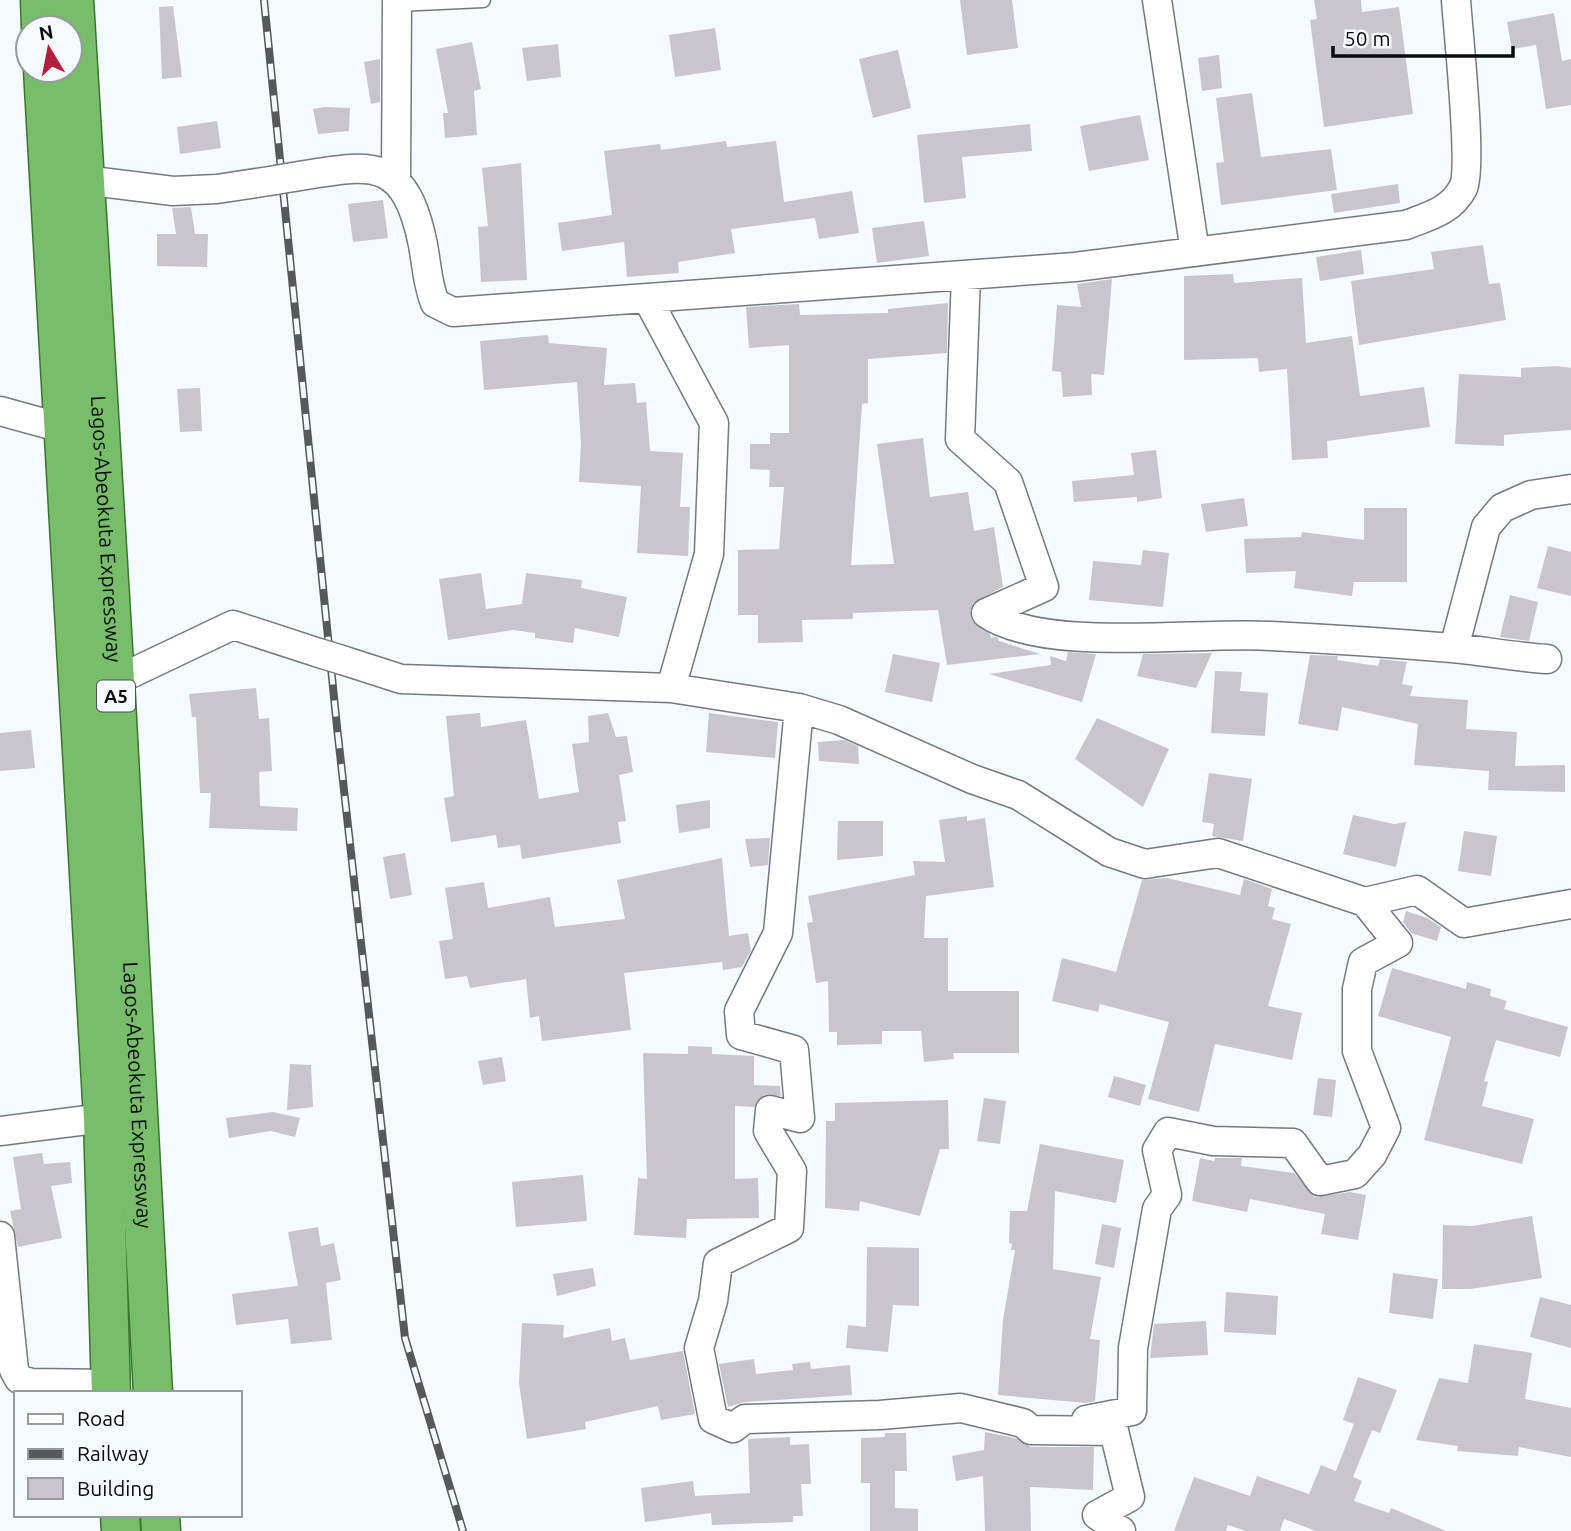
<svg xmlns="http://www.w3.org/2000/svg" width="1571" height="1531" viewBox="0 0 1571 1531" font-family="Ubuntu,sans-serif">
	<style>
		.building { fill: #c8c5cf }
		.lines { fill: none; stroke-linecap: round; stroke-linejoin: round }
		.service-casing { stroke: #737a81; stroke-width: 17 }
		.minor-casing { stroke: #737a81; stroke-width: 31 }
		.trunk-casing { stroke: #3b7531; stroke-width: 41 }
		.service { stroke: #fff; stroke-width: 14 }
		.minor { stroke: #fff; stroke-width: 28 }
		.trunk { stroke: #78be6a; stroke-width: 38 }
		.rail-casing { stroke: #55595c; stroke-width: 8 }
		.rail { stroke: #f4fafe; stroke-width: 5; stroke-dasharray: 16; stroke-linecap: butt }
		.minor-bridge-casing { stroke: #737a81; stroke-width: 31; stroke-linecap: butt }
		.minor-bridge { stroke: #fff; stroke-width: 28 }
		.labels { text-anchor: middle; stroke-width: 5; stroke-linejoin: round; paint-order: stroke }
		.shield { fill: #f4fafe; stroke: #505356; stroke-width: 2 }
		.shield-label { font-size: 19px; font-weight: bold; fill: #090c0e }
		.street-label { font-size: 21px; fill: #090c0e; stroke: #f4fafe }
	</style>
	<rect width="100%" height="100%" fill="#f4fafe"/>
	<!-- building -->
	<path class="building" d="M960 0H1012L1018 48 967 55Z
		M1314 0H1361L1362 12 1399 7 1413 114 1324 127 1310 20 1317 19Z
		M173 6 182 77 162 79 159 7Z
		M1554 13 1562 61 1571 59V105L1546 109 1536 45 1512 49 1507 22Z
		M715 28 721 70 675 77 669 35Z
		M472 42 481 89 474 91 477 135 445 138 443 113H448L436 49Z
		M558 44 561 77 527 81 522 48Z
		M898 50 911 108 873 118 859 59Z
		M1219 55 1222 88 1202 91 1198 58Z
		M380 59V102L371 104 364 62Z
		M1252 93 1261 157 1331 149 1337 190 1221 205 1216 163 1224 162 1216 98Z
		M325 107 350 108 349 131 318 134 313 109Z
		M1140 115 1149 160 1089 171 1080 126Z
		M217 121 221 148 180 154 177 127Z
		M1030 124 1032 151 962 157 966 198 924 203 917 135Z
		M726 141 727 147 776 141 784 202 852 191 859 233 819 239 815 218 731 229 735 253 678 262 679 273 627 277 624 242 562 251 558 223 612 215 604 151 660 144 661 150Z
		M521 163 527 280 481 282 478 227 488 226 482 168Z
		M1398 184 1400 203 1334 213 1331 194Z
		M383 200 388 238 353 242 348 204Z
		M191 207 195 234H208L207 267 157 266V234H176L172 208Z
		M924 221 929 256 877 263 872 228Z
		M1483 245 1489 284 1500 283 1506 320 1359 345 1351 281 1434 269 1431 252Z
		M1361 250 1364 274 1320 281 1316 257Z
		M1233 274 1234 283 1302 278 1306 343 1352 336 1360 396 1424 387 1430 427 1327 441 1328 458 1292 460 1287 369 1259 372 1258 358 1184 360V276Z
		M1112 279 1104 375 1091 374 1092 395 1063 397 1061 372 1052 371 1057 305 1081 307 1077 284Z
		M948 303 947 353 868 359V403L862 404 851 565 894 564 877 444 923 438 930 497 968 492 974 531 994 527 1003 587 973 603 970 612 972 621 990 633 991 638 997 637 999 641 1040 654 947 665 938 610 853 613V619L802 620 803 642 758 643V615H738V550L779 549 784 487H769L770 470 750 469V444H770V433H789V345L749 348 746 307 799 304 800 315 888 313V309Z
		M548 335 549 343 607 348 604 385 635 383 637 403 646 402 650 451 683 453 680 507H690L688 556 637 553 641 486 579 482 581 443 577 382 484 390 480 341Z
		M1558 366 1571 368V430L1504 435V446L1455 444 1459 374 1521 377V368Z
		M200 388 202 431 180 432 177 389Z
		M1156 450 1162 498 1137 502V497L1074 502 1072 481 1134 475 1131 453Z
		M1244 498 1248 526 1206 532 1201 504Z
		M1364 508H1407V582H1354L1352 596 1294 588 1296 571 1246 573 1244 539 1301 537 1302 532 1364 540Z
		M1548 546 1571 552V596L1537 588Z
		M1143 550 1169 553 1163 607 1089 600 1093 561 1141 565Z
		M481 573 486 609 522 604 526 573 582 580 581 588 627 597 619 637 575 628 573 643 535 638V633L513 630 448 640 439 579Z
		M1510 595 1538 602 1529 641 1500 637Z
		M1068 652 1096 654 1082 702 989 674 1051 665 1050 656 1066 661Z
		M1212 653 1196 688 1137 676 1143 654Z
		M893 654 940 663 932 702 885 692Z
		M1310 655 1338 656 1337 660 1378 666 1380 659 1407 662 1402 684 1413 686 1410 696 1468 700 1466 729 1517 732 1515 766 1565 765V792L1488 790 1489 771 1414 765 1418 724 1342 707 1338 731 1298 724Z
		M1215 671 1242 672 1240 691 1268 693 1265 736 1211 733Z
		M256 688 259 719 269 718 272 771 259 772 260 806 298 808 297 831 209 828 211 793H200L196 717H192L189 694Z
		M480 713 481 727 526 720 539 799 579 792 572 744 589 742 588 716 608 713 616 737 627 736 633 772 619 775 626 821 618 822 621 843 522 859 520 845 498 848 496 835 451 842 444 798 454 796 446 716Z
		M709 713 778 722 775 758 706 752Z
		M1097 718 1169 749 1143 807 1075 759Z
		M31 730 35 768 0 771V733Z
		M844 740 858 746 859 764 819 761 818 742Z
		M1209 773 1252 779 1243 841 1212 836 1214 824 1202 822Z
		M710 800V828L679 833 676 805Z
		M1353 815 1394 824 1406 822 1396 867 1343 854Z
		M967 816V821L985 818 994 887 926 896 924 938H948V991H1019V1053H953L954 1059 924 1062 921 1031H882V1044L837 1045V1032H829L828 981 816 983 807 923 813 922 808 896 915 875 913 861 945 862 939 820Z
		M838 821H883V856L837 860Z
		M1464 831 1497 836 1491 876 1458 871Z
		M770 838 768 865 750 867 745 839Z
		M405 853 412 895 390 899 383 857Z
		M722 858 729 936 748 933 751 951 742 967 723 970 722 962 624 973 631 1030 542 1041 539 1016 530 1018 526 979 470 988 467 976 445 979 439 941 453 939 445 888 484 882 488 908 550 897 555 927 625 919 617 880Z
		M1167 878 1240 895 1244 879 1272 889 1268 906 1275 908 1272 919 1291 924 1268 1006 1302 1013 1292 1060 1215 1044 1199 1112 1148 1099 1169 1022 1100 1004 1098 1012 1052 1001 1062 958 1116 972 1142 880Z
		M1406 911 1427 918 1441 927 1437 941 1411 933 1403 922Z
		M1392 968 1466 989 1467 982 1491 989 1490 996 1507 1001 1504 1009 1568 1027 1560 1057 1496 1040 1484 1081 1488 1082 1482 1106 1534 1119 1522 1164 1424 1140 1451 1037 1378 1016Z
		M688 1046 712 1047V1054L754 1056V1085L780 1086 781 1096 764 1095 754 1107 735 1106V1179L758 1178 759 1218 687 1219 686 1238 634 1235 638 1178 647 1179 643 1053 688 1054Z
		M502 1057 506 1081 483 1085 478 1061Z
		M290 1064 311 1065 313 1107 287 1110Z
		M1114 1076 1146 1085 1140 1106 1108 1097Z
		M1318 1078 1336 1080 1332 1117 1313 1115Z
		M984 1098 1006 1101 1000 1144 977 1141Z
		M948 1100 949 1149H940L920 1216 860 1201 859 1211 825 1208 826 1121H835V1103Z
		M273 1112 300 1118 295 1137 271 1131 229 1138 226 1118Z
		M1040 1144 1124 1160 1116 1203 1055 1191 1053 1269 1101 1277 1090 1339 1100 1340 1095 1401 1086 1403 998 1395 1003 1320 1015 1250H1011L1012 1244 1009 1243 1010 1211H1027Z
		M42 1153 44 1164 70 1162 72 1183 51 1186 62 1238 18 1247 10 1211 21 1209 13 1157Z
		M1200 1158 1214 1161 1215 1158H1242L1241 1166 1294 1173 1315 1197 1350 1192 1366 1195 1358 1240 1321 1234 1325 1214 1250 1199 1247 1212 1192 1201Z
		M583 1175 587 1221 516 1227 512 1182Z
		M1532 1216 1542 1278 1470 1289H1442L1443 1225 1473 1226Z
		M1102 1224 1121 1228 1114 1268 1095 1264Z
		M318 1227 321 1246 334 1243 341 1280 326 1283 332 1340 291 1344 288 1319 236 1325 232 1294 298 1286 288 1232Z
		M867 1247 919 1248V1306L893 1305 888 1352 846 1348 848 1325 866 1327Z
		M593 1268 596 1286 557 1296 553 1274Z
		M1393 1273 1438 1279 1433 1319 1389 1313Z
		M1226 1292 1278 1296 1276 1335 1224 1332Z
		M1540 1297 1571 1305V1348L1530 1337Z
		M1206 1321 1208 1355 1150 1358 1154 1324Z
		M522 1323 564 1325 563 1338 610 1328 612 1341 625 1338 630 1360 683 1351 695 1414 661 1420 658 1406 585 1422 586 1429 527 1439 519 1383Z
		M1474 1344 1532 1353 1525 1399 1571 1408V1457L1519 1447 1518 1456 1457 1451 1458 1446 1416 1440 1439 1378 1468 1383Z
		M754 1359 756 1374 793 1370 792 1364 810 1362 811 1369 850 1365 852 1395 745 1402 728 1407 719 1364Z
		M1358 1377 1397 1390 1380 1433 1372 1430 1353 1477 1362 1481 1354 1501 1389 1513 1391 1508 1446 1531H1316L1284 1519 1280 1531H1246L1228 1525 1226 1531H1174L1194 1477 1250 1496 1257 1476 1309 1494 1321 1465 1336 1471 1354 1424 1343 1420Z
		M985 1432 1015 1438 1031 1447H1094L1093 1490 1030 1487 1031 1531H985L983 1476 956 1481 952 1456 984 1450Z
		M885 1433H906L907 1471H895V1508L918 1509V1531H870V1483H861V1438L885 1437Z
		M790 1437V1445L809 1444 811 1484H801L803 1516H793V1522L712 1525 711 1513 645 1522 641 1488 693 1481 695 1496 750 1493 748 1439Z"/>
	<g class="lines">
		<defs>
			<path id="service" d="M398 4 483 0"/>
			<path id="minor" d="M1157 0 1195 252
				M287 178C367 166 404 150 423 245 427 266 427 283 435 303L453 312 1075 267 1406 225C1429 216 1451 211 1463 188 1473 169 1458 30 1456 0
				M396 178 397 0
				M84 180 173 191 217 189 276 180
				M966 275 960 439 1008 482 1044 587 986 613C1044 654 1198 631 1271 636 1331 639 1392 643 1452 648 1484 651 1515 657 1547 659
				M647 298 714 423 709 554 671 688
				M0 411 62 428
				M1454 648 1486 527 1502 508 1531 495 1571 489
				M342 660 401 679 671 688 799 708 839 720 972 779 1018 795 1109 852 1145 864 1218 853 1365 902 1417 890 1464 923 1571 904
				M115 681 233 625 319 653
				M799 708 778 933 739 1011 741 1035 794 1050 800 1118 770 1110 768 1131 792 1171 789 1228 718 1263 713 1301 699 1348 713 1419 733 1428 745 1419 880 1415 961 1408 1023 1423 1031 1430 1114 1431 1130 1497 1097 1515 1121 1531
				M0 1131 103 1118
				M0 1236 14 1370 19 1379 31 1383 110 1384
				M1086 1420 1132 1411 1133 1348 1157 1209 1167 1195 1157 1150 1168 1132 1213 1141 1293 1143 1320 1181 1355 1174 1372 1155 1386 1128 1357 1051V989L1363 962 1398 943 1365 902"/>
			<g id="trunk">
				<path d="M40 0 41 28"/>
				<path id="s1" d="M74 0 115 681 153 1393"/>
				<path d="M43 70 103 1118 111 1393"/>
				<path d="M120 1515 121 1531"/>
				<path d="M160 1515 161 1531"/>
			</g>
		</defs>
		<!-- service casing -->
		<use href="#service" class="service-casing"/>
		<!-- minor casing -->
		<use href="#minor" class="minor-casing"/>
		<!-- trunk casing -->
		<use href="#trunk" class="trunk-casing"/>
		<!-- service -->
		<use href="#service" class="service"/>
		<!-- minor -->
		<use href="#minor" class="minor"/>
		<!-- trunk -->
		<use href="#trunk" class="trunk"/>
		<defs>
			<path id="rail" d="M264 0 337 727 405 1338 463 1531"/>
		</defs>
		<!-- rail casing -->
		<use href="#rail" class="rail-casing"/>
		<!-- rail -->
		<use href="#rail" class="rail"/>
		<defs>
			<path id="minor-bridge" d="M276 180 287 178
				M319 653 342 660"/>
		</defs>
		<!-- minor-bridge casing -->
		<use href="#minor-bridge" class="minor-bridge-casing"/>
		<!-- minor-bridge -->
		<use href="#minor-bridge" class="minor-bridge"/>
	</g>
	<g class="labels">
		<!-- shield labels -->
		<rect class="shield" x="97" y="680.5" width="38" height="31" rx="5"/>
		<g class="shield-label">
			<text x="116" y="703">A5</text>
		</g>
		<!-- street labels -->
		<g class="street-label">
			<text dy="7" stroke="none"><textPath href="#s1" startOffset="530">Lagos-Abeokuta Expressway</textPath></text>
			<text dy="7" stroke="none"><textPath href="#s1" startOffset="1097">Lagos-Abeokuta Expressway</textPath></text>
		</g>
	</g>
	<!-- legend -->
	<rect x="14" y="1391" width="228" height="126" fill="#f4fafe" stroke="#969b9e" stroke-width="2"/>
	<rect x="28" y="1414" width="35" height="10" fill="#ffffff" stroke="#969b9e" stroke-width="2"/>
	<text x="77" y="1426" font-size="21" fill="#090c0e">Road</text>
	<rect x="28" y="1449" width="35" height="10" fill="#55595c" stroke="#969b9e" stroke-width="2"/>
	<text x="77" y="1461" font-size="21" fill="#090c0e">Railway</text>
	<rect x="28" y="1478" width="35" height="21" fill="#c8c5cf" stroke="#969b9e" stroke-width="2"/>
	<text x="77" y="1496" font-size="21" fill="#090c0e">Building</text>
	<!-- north arrow -->
	<g transform="translate(49 49) rotate(350)"><circle r="33" fill="#f4fafe" stroke="#969b9e" stroke-width="2"/>
	<path d="M0-5L12 26L0 18L-12 26Z" fill="#b3203f"/>
	<text y="-10" font-size="19" font-weight="bold" text-anchor="middle" fill="#090c0e">N</text>
	</g>
	<!-- scale -->
	<path d="M1333 46v10h180v-10" fill="none" stroke="#090c0e" stroke-width="3.5"/>
	<text x="1344" y="46" font-size="21" fill="#090c0e" stroke="#f4fafe" stroke-width="5" paint-order="stroke">50 m</text>
</svg>
